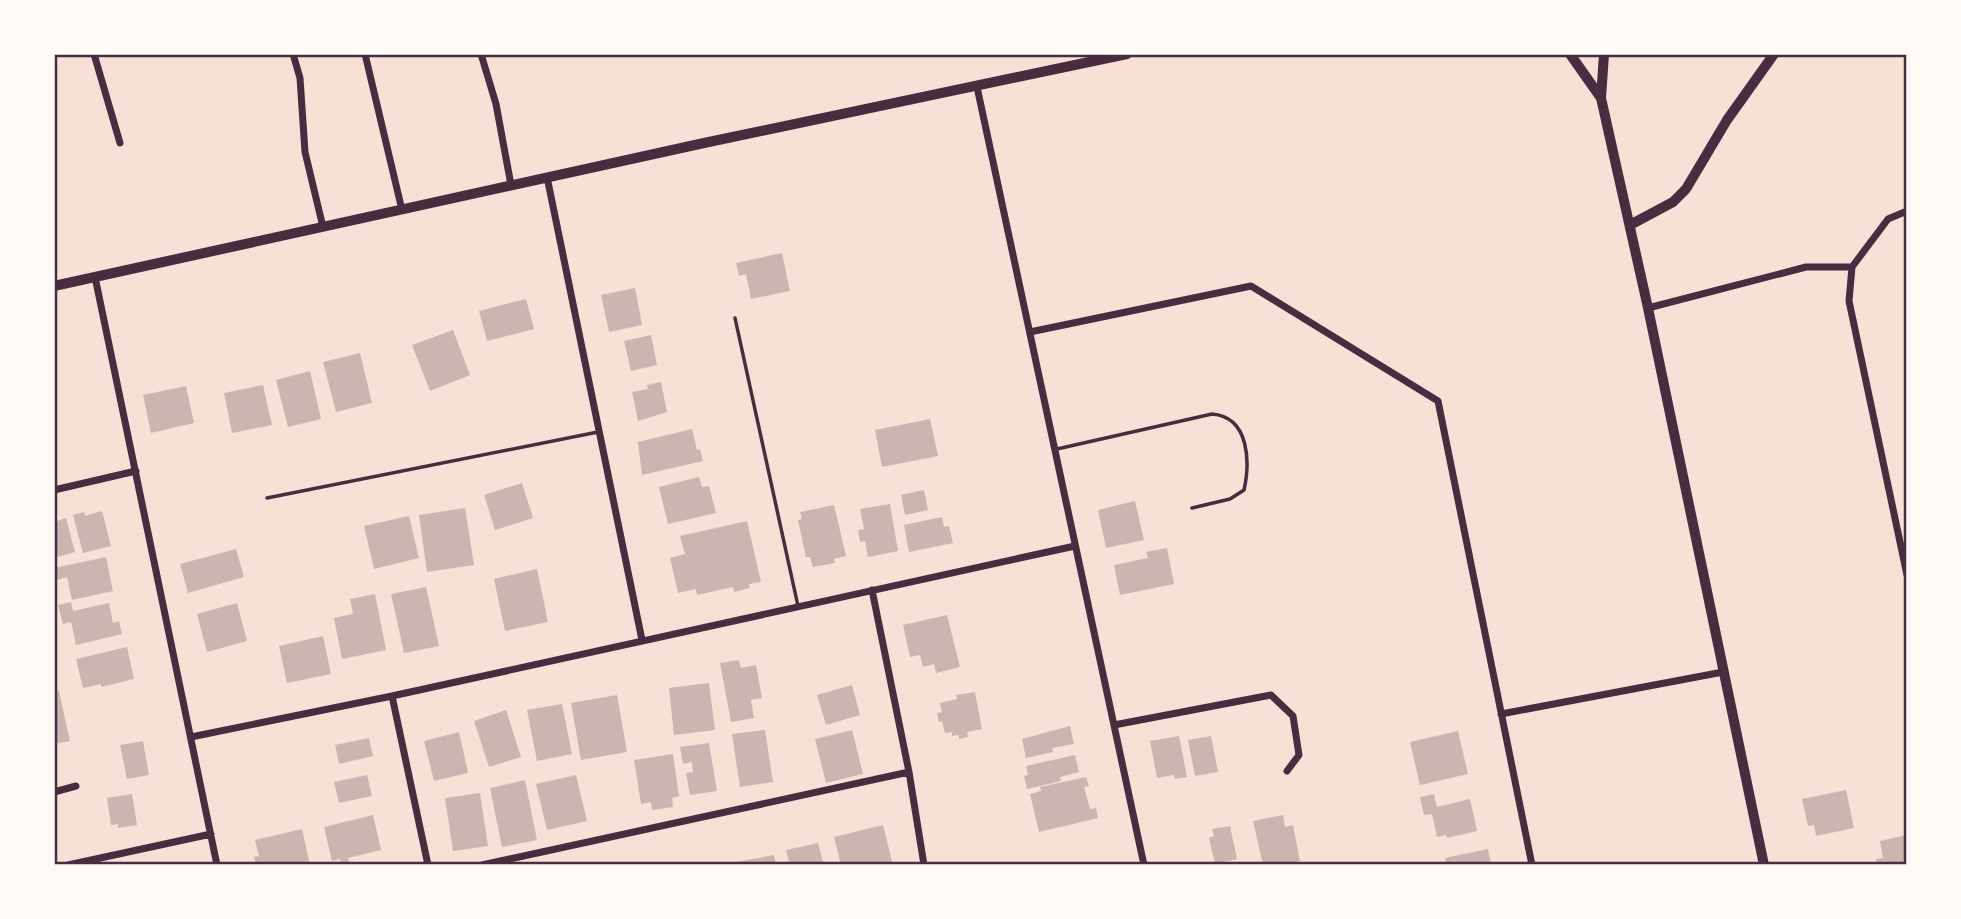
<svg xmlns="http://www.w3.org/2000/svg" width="1961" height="919" viewBox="0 0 1961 919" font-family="'Public Sans',sans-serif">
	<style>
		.building { fill: #ccb4b1 }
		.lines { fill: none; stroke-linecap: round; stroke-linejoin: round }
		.service { stroke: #4a2c40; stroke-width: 3.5 }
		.minor { stroke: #4a2c40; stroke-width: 7 }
		.tertiary { stroke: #4a2c40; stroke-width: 10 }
		.secondary { stroke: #4a2c40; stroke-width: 10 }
		.neatline { fill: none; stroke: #4a2c40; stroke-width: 2.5 }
	</style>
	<rect width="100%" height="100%" fill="#f7e1d7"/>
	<!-- building -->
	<path class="building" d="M782 253 790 291 751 299 746 274 739 276 736 263Z
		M635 288 642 325 609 332 601 295Z
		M526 299 534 329 487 341 479 311Z
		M453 330 470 375 430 391 412 345Z
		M651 335 657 365 631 371 624 341Z
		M360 353 372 403 336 412 323 362Z
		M310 371 321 419 288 427 276 380Z
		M661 382 667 412 638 421 632 392 648 389 647 385Z
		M263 385 272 425 232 433 224 393Z
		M186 386 194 423 151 433 143 395Z
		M930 419 938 456 882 467 875 430Z
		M692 429 697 450 700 449 703 461 642 475 638 442Z
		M699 477 702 487 709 486 716 513 668 524 659 487Z
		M522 483 533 518 495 530 484 495Z
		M924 490 928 510 905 515 901 495Z
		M1135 501 1144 540 1106 548 1098 510Z
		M890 504 898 551 868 557 865 541 860 542 858 530 864 529 860 509Z
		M834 505 846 556 834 559 835 563 813 567 810 557H806L798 520 802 519 800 512Z
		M465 508 474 565 427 572 419 515Z
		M102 511 111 546 83 553 73 515 84 512 85 516Z
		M409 516 419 558 374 569 364 526Z
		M942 517 944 527 949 526 953 543 909 552 904 525Z
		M66 518 75 552 54 558V522Z
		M747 521 761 582 749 584 750 588 734 592 733 587 697 595 696 589 678 593 670 558 685 554 680 536Z
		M1167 548 1174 584 1120 595 1114 565 1148 558 1146 552Z
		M236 549 244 577 188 593 180 564Z
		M106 557 113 591 72 600 67 577 57 580 54 568Z
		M537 569 548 622 505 631 494 579Z
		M426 587 439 646 404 653 391 594Z
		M375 594 386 650 342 659 334 618 353 614 350 599Z
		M71 602 73 611 109 603 113 623 119 621 122 634 76 645 71 622 63 624 58 605Z
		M237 603 247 641 207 652 197 614Z
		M947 615 960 667 936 673 934 664 923 667 920 655 910 657 903 625Z
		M323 636 331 674 287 683 279 646Z
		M127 647 134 679 101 687V684L83 688 76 659Z
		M739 660 741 668 756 665 762 698 751 700 754 718 731 722 720 663Z
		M709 683 715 730 674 735 669 688Z
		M852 685 860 715 826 725 817 695Z
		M59 691 70 741 54 744V692Z
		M975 692 982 729 967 732 968 737 959 739V735L952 736V732L945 733 942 721 939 722 937 713 942 712 940 703 957 699 956 695Z
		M617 695 627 752 581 760 571 703Z
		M562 704 572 754 537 761 527 710Z
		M506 710 521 757 489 767 474 721Z
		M1070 726 1074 744 1052 748 1053 752 1026 758 1022 739Z
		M765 730 773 782 740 787 732 734Z
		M852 730 863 774 826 783 815 739Z
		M1458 731 1468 774 1420 785 1410 742Z
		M459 732 468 773 434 781 424 741Z
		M1179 736 1187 777 1175 779 1174 775 1157 778 1150 741Z
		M1211 736 1218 772 1195 776 1188 740Z
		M369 738 373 756 339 764 335 745Z
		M143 741 149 775 127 779 120 745Z
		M709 743 717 791 690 795 686 773 693 772 692 762 683 764 680 747Z
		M673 754 679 796 672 798 673 807 652 810 651 802 641 804 634 760Z
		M1075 755 1079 772 1060 777 1061 781 1027 789 1024 776 1028 775 1026 766Z
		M367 775 372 796 339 803 334 782Z
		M576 775 587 821 547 830 536 784Z
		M1086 777 1089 786 1084 787 1090 809 1096 808 1098 818 1039 832 1030 794 1041 791 1040 787Z
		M525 780 537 840 502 847 490 788Z
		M1846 790 1854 828 1816 836 1814 825 1808 826 1802 799Z
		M480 793 488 846 453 851 445 798Z
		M132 794 137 825 118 828V824L111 825 107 798Z
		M1434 794 1437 807 1470 799 1477 831 1447 838 1446 835 1437 837 1432 814 1424 815 1420 797Z
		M373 815 381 850 348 858 349 862 341 864 340 859 332 861 324 827Z
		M1283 815 1285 827 1293 825 1300 861 1284 865H1263L1253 821Z
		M883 825 893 865H841L834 837Z
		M1230 826 1237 859 1215 864 1209 838 1214 836 1212 829Z
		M302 829 310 865H256L254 857 259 856 255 840Z
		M1907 835V865H1877L1876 859 1883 858 1880 841Z
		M818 843 824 865H790L786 850Z
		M1488 849 1491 865H1447L1445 858Z
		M774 855 776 865H737V862Z"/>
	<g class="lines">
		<!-- service -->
		<path class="service" d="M735 318 798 606
			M1057 449 1212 414C1250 417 1250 463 1244 490L1230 499 1192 508
			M267 498 598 432"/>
		<!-- minor -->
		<path class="minor" d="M94 54 120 143
			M293 54 300 78 305 152 323 227
			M365 54 402 210
			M481 54 496 104 511 185
			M977 87 1144 865
			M547 177 642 640
			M1907 211 1888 219 1852 267 1849 301 1907 575
			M95 277 217 865
			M1648 308 1806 267H1852
			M1030 332 1251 286 1438 401 1532 865
			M54 490 136 471
			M872 590 909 772 924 865
			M392 696 428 865
			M1501 714 1723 672
			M1114 725 1271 695 1293 716 1299 755 1287 771
			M191 737 392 696 1075 546
			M54 792 76 786
			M68 865 211 834
			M482 865 909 772"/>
		<!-- tertiary -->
		<path class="tertiary" d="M1570 54 1601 98
			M1604 54 1601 98 1648 308 1764 865
			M1630 225 1673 202 1686 189 1727 120 1774 54"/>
		<!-- secondary -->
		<path class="secondary" d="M54 286 704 143 1127 54"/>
	</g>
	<!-- border -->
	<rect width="1961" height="919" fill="none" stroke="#fffaf5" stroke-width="112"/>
	<rect x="56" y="56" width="1849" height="807" class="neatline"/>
</svg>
